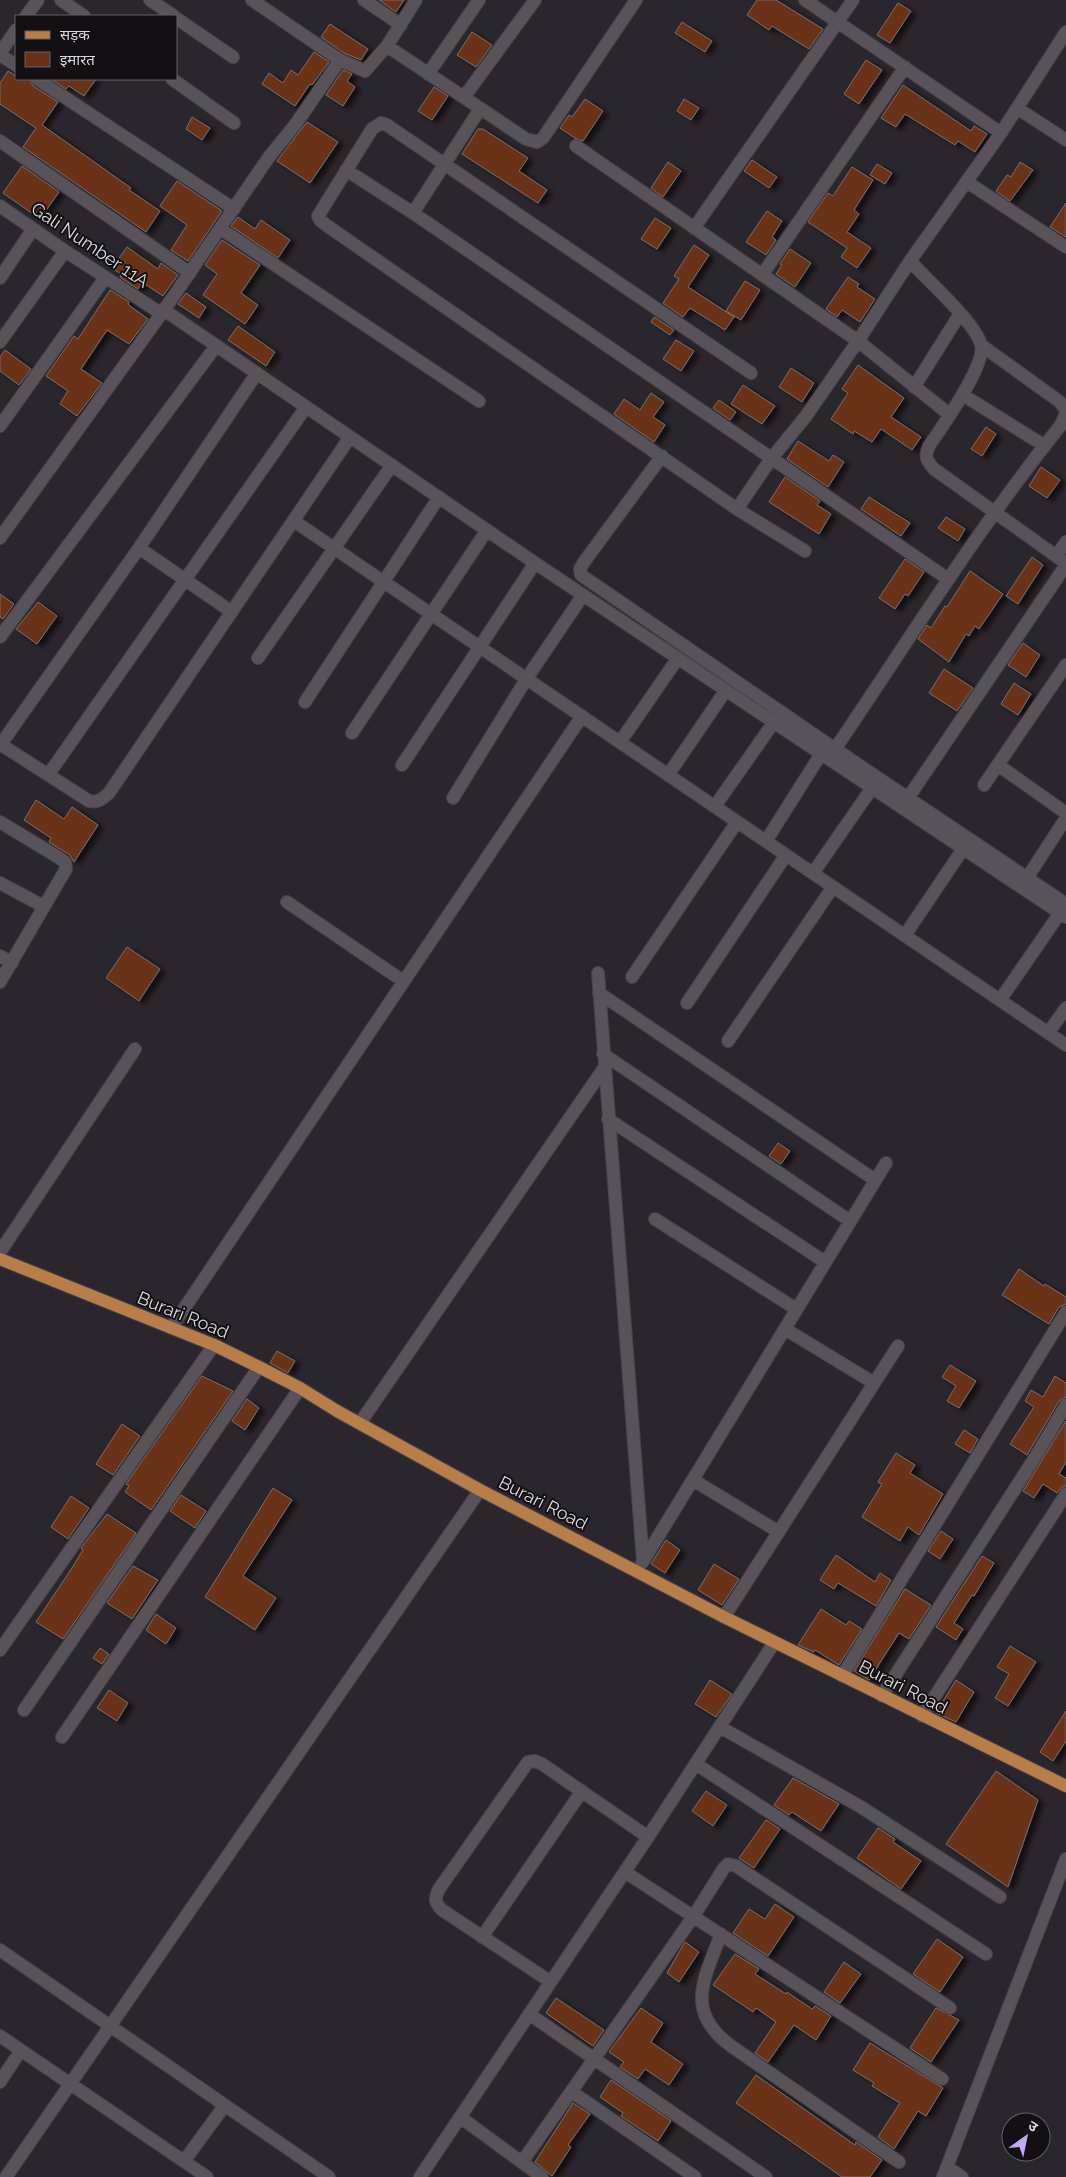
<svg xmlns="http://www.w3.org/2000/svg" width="1066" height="2177" viewBox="0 0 1066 2177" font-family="Raleway,'Noto Sans Devanagari',sans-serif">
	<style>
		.building { fill: #6a3017; stroke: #796f6b; filter: url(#shadow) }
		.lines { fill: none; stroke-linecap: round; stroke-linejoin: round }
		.minor-casing { stroke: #474349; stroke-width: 14 }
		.major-casing { stroke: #474349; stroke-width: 14 }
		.minor { stroke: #58535b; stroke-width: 12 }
		.major { stroke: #b87d49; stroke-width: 12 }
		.labels { text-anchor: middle; stroke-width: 4; stroke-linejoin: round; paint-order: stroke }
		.street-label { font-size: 18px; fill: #dbd8dd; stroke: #121013 }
	</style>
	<defs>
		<filter id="shadow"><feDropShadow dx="5.5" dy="3" stdDeviation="2.5" flood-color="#0009"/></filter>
	</defs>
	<rect width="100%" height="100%" fill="#2a262d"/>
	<!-- building -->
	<path class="building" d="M379 0H404L396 12Z
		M757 0H776L823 29 809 49 772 26 769 30 747 15Z
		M898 3 911 11 890 43 877 35Z
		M682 22 712 41 705 52 675 33Z
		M330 24 368 49 361 60 344 53 321 37Z
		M472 32 492 45 476 67 457 55Z
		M314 52 329 62 312 85 310 84 295 106 262 84 269 73 283 83 291 70 298 75Z
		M866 60 882 70 859 104 844 94Z
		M343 70 352 74 347 81 355 87 343 106 326 95Z
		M8 71 16 76V79H29L33 86 58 102 42 125 131 188 129 190 160 211 146 232 23 147 36 128 0 104V83Z
		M51 79H96L84 96 69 86 66 89Z
		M903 85 971 131 974 126 987 134 975 152 958 141 955 145 905 114 896 127 881 118Z
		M434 87 448 96 432 120 418 111Z
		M585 99 603 111 583 141 575 138 560 128 569 115 572 117Z
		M684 99 699 108 691 120 677 111Z
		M192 117 210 128 202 140 186 129Z
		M307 122 338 142 310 183 277 161Z
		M478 129H483L528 158 519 171 547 190 538 203 462 154Z
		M752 160 777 177 769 188 744 171Z
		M668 162 681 171 663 197 651 188Z
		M1020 162 1033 170 1010 201 996 191 1007 175 1011 177Z
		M877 164 892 173 885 184 870 175Z
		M22 166 59 192 40 219 3 193Z
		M852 167 873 180 854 210 859 214 847 232 871 248 857 268 841 257 847 248 808 222 828 193 833 196Z
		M177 181 222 211 188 261 171 250 187 225 160 206Z
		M1066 203V237L1050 227Z
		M767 211 782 221 772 237 776 240 766 255 746 242Z
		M238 217 255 229 261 220 290 240 278 258 231 226Z
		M655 218 671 228 657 249 641 239Z
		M222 240 260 265 241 293 258 305 245 324 203 295 217 274 205 265Z
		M694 245 709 255 688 287 734 317 725 330 690 308 683 317 663 303 679 279 674 276Z
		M127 247 158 269 161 263 178 275 163 296 142 282 138 289 120 277 121 274 112 268Z
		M790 249 811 263 795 287 776 274 782 265 780 264Z
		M848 277 859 284 857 287 875 299 860 322 842 310 837 317 826 309Z
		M745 281 760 290 741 320 726 311Z
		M110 290 129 302 128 304 130 306 148 319 129 344 107 330 81 369 102 383 77 416 60 404 68 391 46 376 74 336 78 339Z
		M186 293 206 307 199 318 178 304Z
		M654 317 674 330 670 335 651 322Z
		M238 326 275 352 266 366 228 340Z
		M676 340 694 351 681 371 663 359Z
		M5 350 31 369 19 385 0 371V357Z
		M858 365 904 398 891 417 921 437 912 450 881 429 872 442 854 431 853 434 831 419 848 393 842 389Z
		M791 368 814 383 802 402 779 387Z
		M743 385 775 406 762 424 731 404Z
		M651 393 664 402 653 417 665 425 654 442 614 414 624 399 640 410Z
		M719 400 736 412 730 420 713 408Z
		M986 427 996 434 982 456 971 449Z
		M798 441 829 461 833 455 844 462 828 487 787 459Z
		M1041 467 1060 480 1047 498 1029 486Z
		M785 477 820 501 817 505 831 514 819 534 769 502Z
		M869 497 910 523 901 536 861 509Z
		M946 517 965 529 958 541 938 528Z
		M1032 557 1043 565 1018 604 1006 596Z
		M905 559 924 572 908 596 905 594 895 609 879 598Z
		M970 571 1003 594 979 629 975 626 969 636 966 634 949 662 918 639 927 625 931 628 945 606 947 607Z
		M0 594 14 604 3 619 0 617Z
		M38 602 57 616 37 644 16 629Z
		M1023 643 1040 655 1026 677 1008 665Z
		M944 669 973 688 957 711 929 693Z
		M1014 683 1031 694 1018 715 1001 704Z
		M36 800 64 819 72 807 98 825 74 862 70 855 49 842 51 838 24 820Z
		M127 947 160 969 139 1001 106 978Z
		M778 1143 790 1151 781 1164 769 1156Z
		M1019 1269 1044 1286 1045 1284 1066 1297V1304L1059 1307 1049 1324 1002 1295Z
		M277 1351 295 1361 288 1373 270 1363Z
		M950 1365 976 1381 959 1408 947 1401 956 1386 942 1377Z
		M202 1376 233 1391 151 1510 125 1492 129 1486 126 1484Z
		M1055 1376 1066 1383V1397L1059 1401 1027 1455 1010 1444 1034 1407 1025 1401 1031 1390 1043 1397Z
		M247 1399 259 1408 245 1430 232 1421Z
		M1066 1421V1462L1059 1474 1066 1478V1486L1062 1487 1057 1493 1043 1484 1034 1498 1023 1491Z
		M122 1424 140 1436 113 1475 96 1464Z
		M964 1430 978 1439 970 1453 955 1444Z
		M896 1453 915 1465 910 1473 943 1494 919 1535 908 1527 900 1541 862 1517 882 1484 878 1482Z
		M273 1488 292 1500 243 1576 276 1598 255 1630 205 1597Z
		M181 1495 206 1511 195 1528 170 1511Z
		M71 1496 89 1508 68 1539 51 1527Z
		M107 1514 136 1533 63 1639 36 1622 72 1568 83 1550 81 1548Z
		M941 1531 953 1539 940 1559 928 1551Z
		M666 1540 680 1550 665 1573 651 1564Z
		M836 1555 875 1582 880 1573 891 1580 876 1606 838 1583 834 1589 820 1580Z
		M982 1556 994 1563 974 1596 972 1595 954 1623 963 1629 956 1640 936 1627Z
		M714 1564 739 1579 722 1605 698 1590Z
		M133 1566 158 1580 132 1619 107 1603Z
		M905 1589 931 1605 909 1639 899 1633 869 1680 854 1671Z
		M821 1609 846 1625 849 1621 862 1629 839 1665 815 1650 814 1652 798 1645Z
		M156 1614 176 1628 166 1644 146 1630Z
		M1010 1646 1036 1662 1008 1706 995 1698 1009 1674 997 1667Z
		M100 1648 109 1654 102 1664 93 1658Z
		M710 1680 732 1694 716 1717 695 1704Z
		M956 1680 974 1692 956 1722 936 1713Z
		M109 1690 128 1703 117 1721 97 1708Z
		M1066 1711V1741L1053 1761 1040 1752Z
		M996 1771 1038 1800 1008 1887 946 1844Z
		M793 1778 839 1804 821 1831 792 1812 789 1815 774 1805Z
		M706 1791 727 1805 713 1826 692 1811Z
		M766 1820 780 1829 754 1868 739 1858Z
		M878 1828 895 1839 893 1842 921 1861 901 1889 857 1858Z
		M775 1904 794 1917 768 1956 733 1933 749 1909 765 1919Z
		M937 1939 963 1957 940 1992 913 1974Z
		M685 1942 699 1952 679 1982 667 1973Z
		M735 1954 759 1969 755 1974 786 1994 787 1992 812 2009 815 2006 831 2016 816 2040 794 2025 768 2062 755 2053 776 2022 756 2008 753 2012 713 1985Z
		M844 1962 861 1974 840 2003 824 1992Z
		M556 1998 604 2030 593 2046 546 2013Z
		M641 2008 663 2023 651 2042 683 2064 669 2085 645 2069 638 2079 620 2067 624 2062 609 2052Z
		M936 2008 959 2020 931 2062 910 2048Z
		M870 2043 943 2088 926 2116 918 2111 894 2149 878 2137 900 2103 872 2086 874 2083 853 2070Z
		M756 2075 855 2145 856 2142 882 2160 870 2177H842L736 2103Z
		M611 2080 671 2121 658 2141 621 2116 623 2113 600 2097Z
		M573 2103 590 2114 568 2145 571 2147 552 2176 535 2162Z"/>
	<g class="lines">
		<defs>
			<path id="minor" d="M61 0 84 16
				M150 0 174 16
				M252 0 340 60 365 71 387 46 416 0
				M364 0 401 25
				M805 0 1001 133 1066 32
				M26 16 38 0
				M176 18 233 57
				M387 46 526 139 537 142 543 138 636 0
				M0 53 16 30
				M0 55 16 65
				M428 74 479 0
				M37 79 234 209
				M172 79 234 123
				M464 97 535 0
				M1017 108 1066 140
				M0 141 190 273
				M576 146 858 341 950 415
				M346 170 413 213 948 579
				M967 182 1066 247
				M0 206 65 251 162 314
				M413 213 480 109
				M694 228 853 0
				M221 229 479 401
				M910 261C927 280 976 323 981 345 986 366 941 428 929 446 924 457 927 461 934 469L1066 563
				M762 275 905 67
				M0 278 33 229
				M164 310 535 563 1066 917
				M0 342 65 251
				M981 345 1060 402 1066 410
				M751 373 387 125 381 123 372 129 318 216 320 220 326 225 737 509 805 551
				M914 387 960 314
				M963 395 1045 446
				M0 426 105 278
				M662 456 584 562 580 569 581 575 835 749 1066 904
				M737 509 771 459 806 416 858 341 910 261 1001 133
				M294 521 1066 1045
				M0 538 164 310 269 157 295 125 340 60
				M139 548 232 612
				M1056 556 1066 542
				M0 637 216 346
				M258 658 392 465
				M305 702 439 497
				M352 733 487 530
				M620 742 678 658
				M0 744 89 801C98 803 102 799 109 793L350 437
				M1 744 139 548 257 373
				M835 749C909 640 978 528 1061 425L1066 413
				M402 765 535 563
				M998 765 1066 813
				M48 775 306 407
				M668 775 726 690
				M984 785 1066 665
				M453 798 527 678 583 595
				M908 798 1066 565
				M715 806 774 722
				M0 822 58 857 65 862 66 869 0 982
				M766 841 821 754
				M813 873 872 788
				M1027 878 1066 818
				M0 883 43 906
				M287 902 403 981
				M905 935 963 849
				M0 956 12 963
				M598 973 643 1561
				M632 977 737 822
				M599 993 875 1180
				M1000 1000 1060 913
				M687 1003 786 855
				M1048 1033 1066 1008
				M728 1041 833 887
				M603 1054 850 1221
				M608 1119 825 1262
				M655 1219 796 1309
				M0 1252 135 1049
				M171 1328 582 716
				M785 1329 874 1383
				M360 1423 604 1068
				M693 1480 779 1532
				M642 1563 886 1163
				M724 1617 898 1346
				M0 1650 214 1345
				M842 1676 1066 1312
				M882 1696 1034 1459 1066 1405
				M24 1710 259 1367
				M922 1716 1066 1494
				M720 1727 861 1807 1000 1897
				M62 1737 300 1388
				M696 1764 986 1954
				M625 1872 942 2079
				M721 1934C704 1980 684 2011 731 2046L899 2162
				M482 1937 582 1791
				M0 1950 329 2177
				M551 1982 442 1910C435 1903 434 1899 439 1889L528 1762 535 1761 542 1764 648 1837
				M529 2014 766 2177
				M0 2036 207 2177
				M0 2082 21 2050
				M572 2092 695 2177
				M460 2117 542 2177
				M184 2161 225 2105
				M522 2162 693 1917 724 1868 728 1864 736 1866 950 2008
				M947 2167 962 2177
				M6 2177 480 1490
				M420 2177 648 1837 774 1643
				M943 2177 1066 1859"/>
			<path id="major" d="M0 1259 214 1345 259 1367 300 1388 337 1411 480 1490 724 1617 1066 1786"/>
		</defs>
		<!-- minor casing -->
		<use href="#minor" class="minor-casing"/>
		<!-- major casing -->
		<use href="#major" class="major-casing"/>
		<!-- minor -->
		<use href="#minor" class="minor"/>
		<!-- major -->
		<use href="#major" class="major"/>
	</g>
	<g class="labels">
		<!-- street labels -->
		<g class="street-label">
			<text transform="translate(90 245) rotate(34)" y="6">Gali Number 11A</text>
			<text transform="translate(183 1315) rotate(22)" y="6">Burari Road</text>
			<text transform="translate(543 1503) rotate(27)" y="6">Burari Road</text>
			<text transform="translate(903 1687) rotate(27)" y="6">Burari Road</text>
		</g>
	</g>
	<!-- legend -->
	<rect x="15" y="15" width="162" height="65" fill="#121013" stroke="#626064"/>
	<rect x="25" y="31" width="25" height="8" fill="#b87d49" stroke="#626064"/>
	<text x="60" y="40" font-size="15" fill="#dbd8dd">सड़क</text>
	<rect x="25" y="52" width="25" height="15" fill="#6a3017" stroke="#626064"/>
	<text x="60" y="65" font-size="15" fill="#dbd8dd">इमारत</text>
	<!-- north arrow -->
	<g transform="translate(1026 2137) rotate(33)"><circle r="24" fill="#121013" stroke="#626064"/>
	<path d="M0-4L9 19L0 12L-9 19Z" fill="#c2a8f3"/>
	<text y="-8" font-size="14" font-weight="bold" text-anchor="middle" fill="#dbd8dd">उ</text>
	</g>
</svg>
